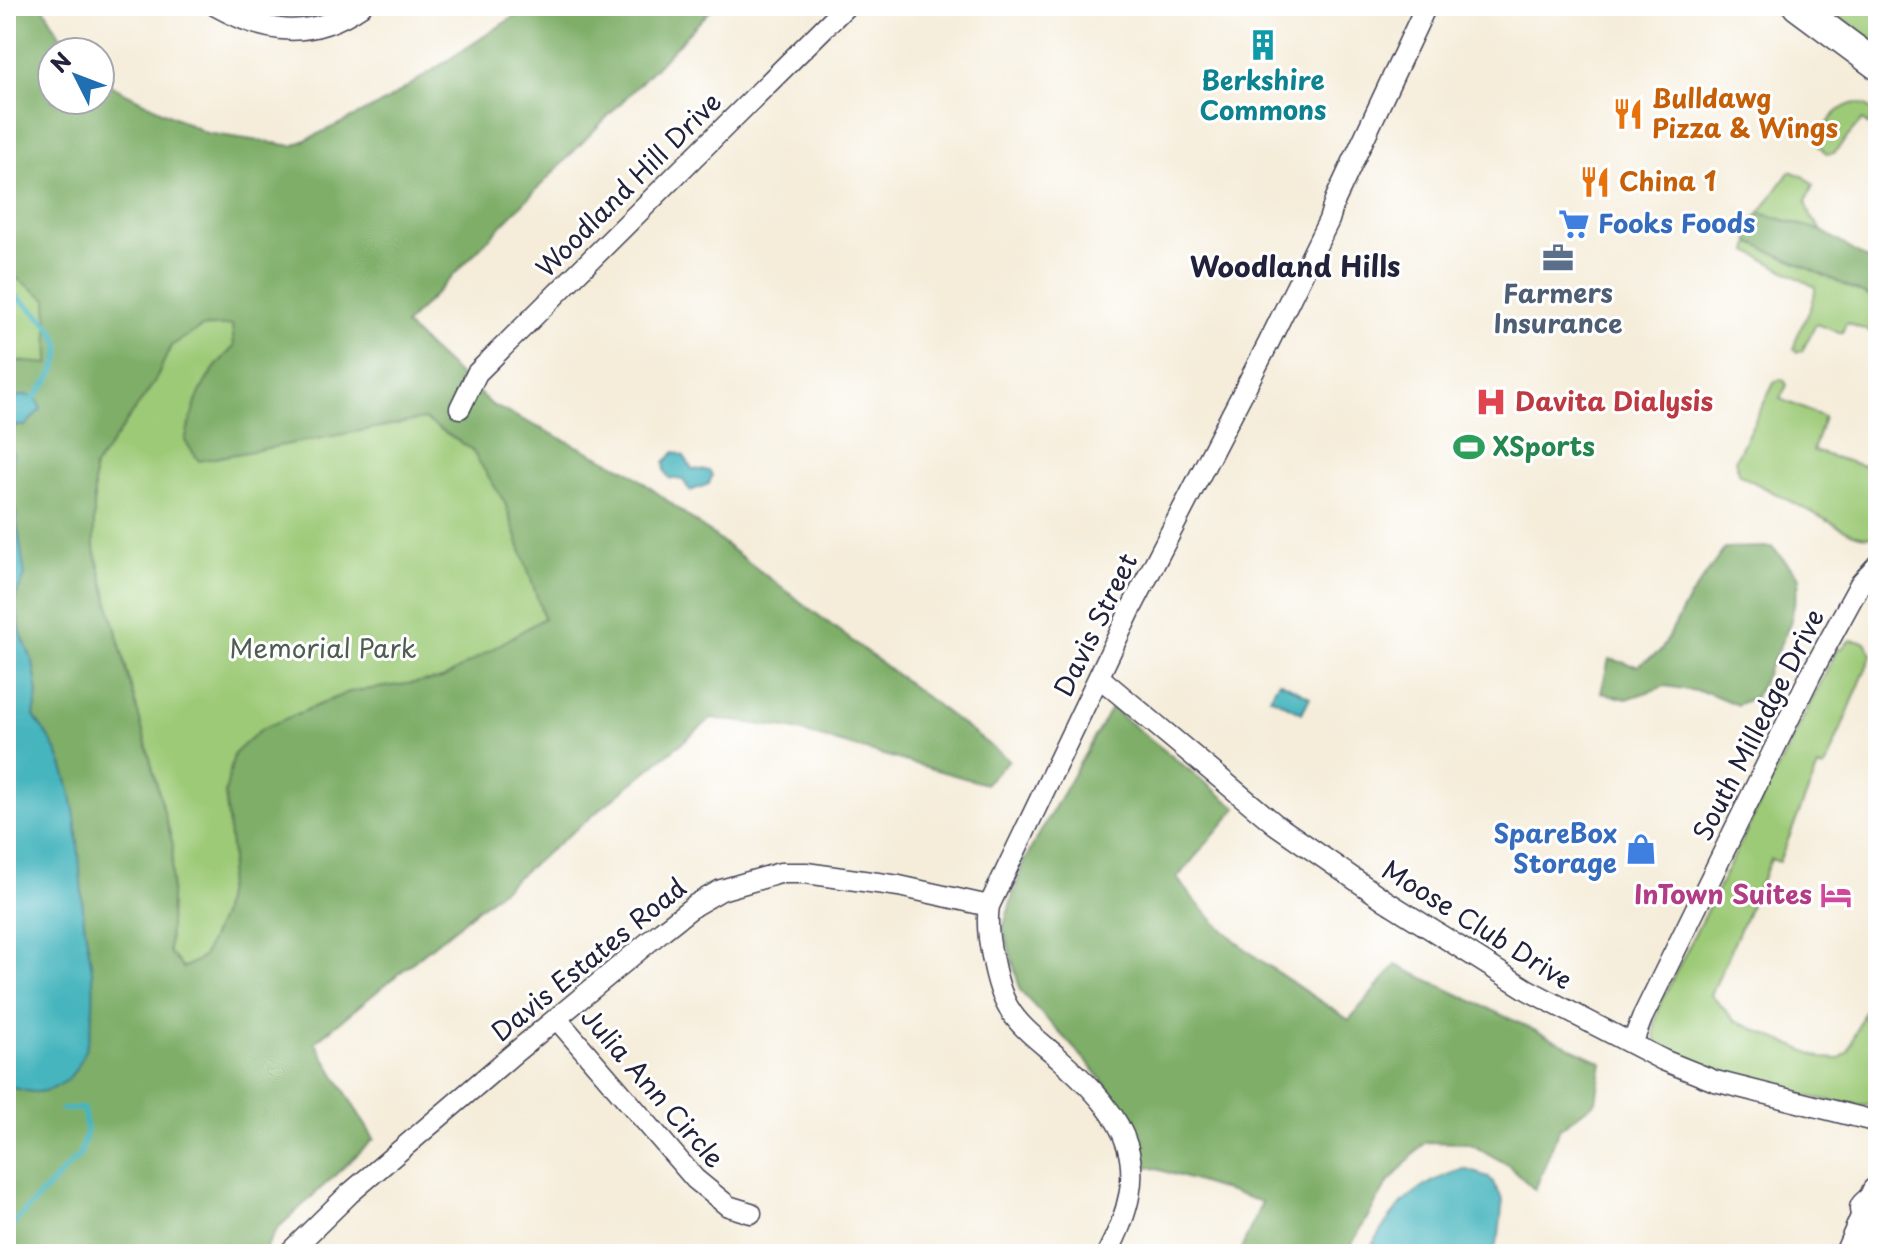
<svg xmlns="http://www.w3.org/2000/svg" width="1884" height="1260" viewBox="0 0 1884 1260" font-family="'Playpen Sans',sans-serif">
	<style>
		.green { fill: #9dca77; stroke: #607659; stroke-width: 2 }
		.forest { fill: #7eae68; stroke: #506852; stroke-width: 2; fill-rule: evenodd }
		.water { fill: #46b5be; stroke: #346c7c; stroke-width: 2 }
		.lines { fill: none; stroke-linecap: round; stroke-linejoin: round }
		.stream { stroke: #46b5be; stroke-width: 6 }
		.minor-casing { stroke: #424053; stroke-width: 23 }
		.secondary-casing { stroke: #424053; stroke-width: 31 }
		.motorway-casing { stroke: #424053; stroke-width: 39 }
		.minor { stroke: #fff; stroke-width: 20 }
		.secondary { stroke: #fff; stroke-width: 28 }
		.motorway { stroke: #fff; stroke-width: 36 }
		.labels { text-anchor: middle; stroke-width: 6; stroke-linejoin: round; paint-order: stroke }
		.culture-label { font-size: 26px; font-weight: bold; fill: #0d838f; stroke: #fff }
		.food-label { font-size: 26px; font-weight: bold; fill: #c56008; stroke: #fff; text-anchor: start }
		.street-label { font-size: 26px; fill: #22223b; stroke: #fff }
		.shop-label { font-size: 26px; font-weight: bold; fill: #366cbe; stroke: #fff; text-anchor: start }
		.service-label { font-size: 26px; font-weight: bold; fill: #4e5e75; stroke: #fff }
		.health-label { font-size: 26px; font-weight: bold; fill: #be3a42; stroke: #fff; text-anchor: start }
		.leisure-label { font-size: 26px; font-weight: bold; fill: #27864d; stroke: #fff; text-anchor: start }
		.park-label { font-size: 26px; fill: #4d5d50; stroke: #fff }
		.hotel-label { font-size: 26px; font-weight: bold; fill: #b23c85; stroke: #fff; text-anchor: end }
		.neighbourhood-label { font-size: 28px; font-weight: bold; fill: #22223b; stroke: #fff }
	</style>
	<rect width="100%" height="100%" fill="#fff"/>
	<filter id="ink" filterUnits="userSpaceOnUse"><feTurbulence type="fractalNoise" baseFrequency=".0125" numOctaves="2"/><feDisplacementMap in="SourceGraphic" scale="16" xChannelSelector="R" yChannelSelector="G"/><feConvolveMatrix kernelMatrix="1 2 1 2 8 2 1 2 1" color-interpolation-filters="sRGB"/></filter>
	<filter id="wash" filterUnits="userSpaceOnUse"><feTurbulence type="fractalNoise" baseFrequency=".006" numOctaves="4" result="noise"/><feDisplacementMap in="SourceGraphic" scale="32" xChannelSelector="R" yChannelSelector="G"/><feGaussianBlur stdDeviation="1.8" result="paint"/><feColorMatrix in="noise" values="0 0 0 0 0 0 0 0 0 0 0 0 0 0 0 0 0 1.4 0 .05"/><feComposite in="paint" operator="in"/></filter>
	<g filter="url(#wash)">
		<rect width="100%" height="100%" fill="#f5edda"/>
		<!-- green -->
		<path class="green" d="M1824 6H1878V44Z
			M6 60 52 100 446 378 814 615 43 1254H6Z
			M1857 103 1866 106 1878 116V132L1862 120 1834 153 1826 154 1817 144C1821 127 1839 104 1857 103Z
			M1790 171 1805 177 1813 185 1806 202 1812 218 1822 231 1760 213Z
			M1750 242 1878 300V334L1846 323 1842 333 1816 324 1802 351 1797 352 1794 349C1796 327 1816 310 1815 287L1748 251Z
			M1780 379 1784 380 1787 385 1780 399 1824 417 1813 451 1867 467 1878 430V531C1871 539 1860 537 1851 533L1740 475 1735 460 1774 383Z
			M1850 640 1865 642 1872 654 1826 765 1823 769 1818 767 1779 862 1771 859 1711 995 1735 1021 1822 1058 1839 1059 1848 1052 1878 977V1083L1870 1105C1833 1105 1676 1073 1658 1044 1650 1031 1657 1015 1661 1002L1838 648 1841 649Z"/>
		<!-- forest -->
		<path class="forest" d="M6 6H43L70 52H52V100H100V80L206 133 293 146 383 103 530 6H715L405 325 492 405 627 470 1009 760 985 784 792 729 712 718 315 1042 374 1139 278 1228 262 1254H6V425L16 427 39 403C31 391 18 396 6 399V360L49 364 47 299 6 271ZM232 325 234 347C203 376 194 401 185 441L199 461 424 419 471 449 505 503 544 618 442 679 349 692 261 729 234 754 225 793 232 857 221 916 203 957 183 968 169 952 173 845 94 547V468L154 383 171 346 202 327Z
			M1760 213 1822 231 1878 266V300L1750 242C1748 229 1751 222 1760 213Z
			M1772 547 1800 577 1790 624 1755 697 1737 705 1709 693 1665 686 1627 699 1601 693 1609 659 1637 666 1661 651 1688 600 1725 548Z
			M1111 708 1237 808 1177 878C1224 943 1284 977 1349 1020L1396 965 1602 1062 1596 1101 1559 1129 1535 1190 1507 1164 1469 1143 1425 1142 1387 1184 1346 1254H1239L1262 1202 1147 1166 1128 1113 1089 1064 1021 992 1003 928 1023 863Z"/>
		<!-- water -->
		<path class="water" d="M26 395 36 398 41 409 25 426 6 425V399Z
			M6 436H8L13 454 12 486 25 576 17 593 15 605 22 636 33 662 38 694 34 716C40 727 48 735 54 746 81 799 78 863 84 920 86 940 92 960 93 980 95 1020 89 1089 36 1092 26 1092 15 1088 6 1086Z
			M675 452 684 456 692 469 709 471 712 475 709 484 690 491 683 480 669 478 665 472 664 462Z
			M1279 681 1310 697 1302 713 1270 697Z
			M1464 1169 1489 1177 1503 1199 1499 1236 1492 1254H1367C1392 1208 1413 1185 1464 1169Z"/>
		<g class="lines">
			<!-- stream -->
			<path class="stream" d="M6 289C59 329 83 347 29 403
				M6 431 14 421
				M6 1231 80 1154 87 1131 83 1109H63"/>
		</g>
	</g>
	<g filter="url(#ink)">
		<g class="lines">
			<defs>
				<path id="minor" d="M216 6C268 35 311 40 361 6
					M460 408 477 373 846 6
					M1099 677 1275 824 1386 901 1528 990 1663 1060 1715 1081 1878 1122
					M557 1019 695 1179 728 1206 751 1213
					M1632 1044 1642 1018 1811 674 1860 584 1878 564
					M288 1254 349 1194 512 1055 662 931 695 905 721 890 780 873H806L899 886 989 906
					M1107 1254C1154 1165 1130 1121 1060 1059 1042 1043 1020 1028 1008 1007 1000 993 996 976 993 961 989 943 986 924 989 906L1132 607 1268 344 1329 220 1335 200 1426 6"/>
				<path id="secondary" d="M1797 6 1878 66
					M1849 1254 1876 1192"/>
				<path id="motorway" d="M1868 1209 1878 1200"/>
			</defs>
			<!-- minor casing -->
			<use href="#minor" class="minor-casing"/>
			<!-- secondary casing -->
			<use href="#secondary" class="secondary-casing"/>
			<!-- motorway casing -->
			<use href="#motorway" class="motorway-casing"/>
			<!-- minor -->
			<use href="#minor" class="minor"/>
			<!-- secondary -->
			<use href="#secondary" class="secondary"/>
			<!-- motorway -->
			<use href="#motorway" class="motorway"/>
		</g>
	</g>
	<!-- icons -->
	<defs>
		<symbol id="building-bare" viewBox="-9 -9 18 18"><path d="M-4-6H4V6H1V3H-1V6H-4ZM-2.5-4.3h1.7v1.8h-1.7ZM.8-4.3h1.7v1.8H.8ZM-2.5-1h1.7V.8h-1.7ZM.8-1h1.7V.8H.8Z" fill="#0f9aa8" stroke="#fff" stroke-width="2.5" paint-order="stroke"/></symbol>
		<symbol id="restaurant-bare" viewBox="-9 -9 18 18"><path d="M-5-6h1v4h1v-4h1v4h1v-4h1v5L-1.5 .5V6h-2V.5L-5-1ZM5-6V6H3V1.5H1.5Q1.5-4 5-6Z" fill="#e8710a" stroke="#fff" stroke-width="2.5" paint-order="stroke"/></symbol>
		<symbol id="supermarket-bare" viewBox="-9 -9 18 18"><path d="M-6-5.5h2.5l.6 2H6L4.5 2H-2.5L-4.4-4H-6ZM-1.5 3.2a1.3 1.3 0 1 0 .1 0ZM3 3.2a1.3 1.3 0 1 0 .1 0Z" fill="#3f7fe0" stroke="#fff" stroke-width="2.5" paint-order="stroke"/></symbol>
		<symbol id="office-bare" viewBox="-9 -9 18 18"><path d="M-6-3h4V-5.5h4V-3h4V5H-6ZM-1-4.5V-3h2v-1.5ZM-6 0V1H6V0Z" fill="#5c6f8a" stroke="#fff" stroke-width="2.5" paint-order="stroke"/></symbol>
		<symbol id="hospital-bare" viewBox="-9 -9 18 18"><path d="M-5-5h3v3.5h4V-5h3V5h-3V1.5h-4V5h-3Z" fill="#e0444e" stroke="#fff" stroke-width="2.5" paint-order="stroke"/></symbol>
		<symbol id="stadium-bare" viewBox="-9 -9 18 18"><path d="M0-5a6.5 5 0 1 0 0 10a6.5 5 0 1 0 0-10ZM-3.5-1.8h7v3.6h-7Z" fill="#2e9e5b" stroke="#fff" stroke-width="2.5" paint-order="stroke"/></symbol>
		<symbol id="shop-bare" viewBox="-9 -9 18 18"><path d="M-5-2.5h2.3a2.7 3.5 0 0 1 5.4 0H5L5.5 6h-11ZM-1.5-2.5h3a1.5 2.3 0 0 0-3 0Z" fill="#3f7fe0" stroke="#fff" stroke-width="2.5" paint-order="stroke"/></symbol>
		<symbol id="hotel-bare" viewBox="-9 -9 18 18"><path d="M-6-4.5h1.5V1H6V5H4.5V3h-9V5H-6ZM-4 0a1.8 1.8 0 1 1 3.6 0ZM.5 0V-2.5h3Q6-2.5 6 0Z" fill="#d1479c" stroke="#fff" stroke-width="2.5" paint-order="stroke"/></symbol>
	</defs>
	<g fill-rule="evenodd">
		<use href="#building-bare" x="1241" y="23" width="44" height="44"/>
		<use href="#restaurant-bare" x="1606" y="92" width="44" height="44"/>
		<use href="#restaurant-bare" x="1573" y="160" width="44" height="44"/>
		<use href="#supermarket-bare" x="1552" y="202" width="44" height="44"/>
		<use href="#office-bare" x="1536" y="236" width="44" height="44"/>
		<use href="#hospital-bare" x="1469" y="380" width="44" height="44"/>
		<use href="#stadium-bare" x="1447" y="425" width="44" height="44"/>
		<use href="#shop-bare" x="1619" y="827" width="44" height="44"/>
		<use href="#hotel-bare" x="1814" y="873" width="44" height="44"/>
	</g>
	<g class="labels">
		<!-- culture labels -->
		<g class="culture-label">
			<text x="1263" y="90">Berkshire<tspan x="1263" dy="30">Commons</tspan></text>
		</g>
		<!-- food labels -->
		<g class="food-label">
			<text x="1652" y="108">Bulldawg<tspan x="1652" dy="30">Pizza &amp; Wings</tspan></text>
			<text x="1619" y="191">China 1</text>
		</g>
		<!-- street labels -->
		<g class="street-label">
			<text transform="translate(629 185) rotate(-45)" y="9">Woodland Hill Drive</text>
			<text transform="translate(1096 625) rotate(-64)" y="9">Davis Street</text>
			<text transform="translate(1759 725) rotate(-63)" y="9">South Milledge Drive</text>
			<text transform="translate(1477 925) rotate(32)" y="9">Moose Club Drive</text>
			<text transform="translate(589 960) rotate(-39)" y="9">Davis Estates Road</text>
			<text transform="translate(652 1088) rotate(49)" y="9">Julia Ann Circle</text>
		</g>
		<!-- shop labels -->
		<g class="shop-label">
			<text x="1598" y="233">Fooks Foods</text>
			<text x="1617" y="843" text-anchor="end">SpareBox<tspan x="1617" dy="30">Storage</tspan></text>
		</g>
		<!-- service labels -->
		<g class="service-label">
			<text x="1558" y="303">Farmers<tspan x="1558" dy="30">Insurance</tspan></text>
		</g>
		<!-- health labels -->
		<g class="health-label">
			<text x="1515" y="411">Davita Dialysis</text>
		</g>
		<!-- leisure labels -->
		<g class="leisure-label">
			<text x="1493" y="456">XSports</text>
		</g>
		<!-- park labels -->
		<g class="park-label">
			<text x="323" y="658">Memorial Park</text>
		</g>
		<!-- hotel labels -->
		<g class="hotel-label">
			<text x="1812" y="904">InTown Suites</text>
		</g>
		<!-- neighbourhood labels -->
		<g class="neighbourhood-label">
			<text x="1295" y="277">Woodland Hills</text>
		</g>
	</g>
	<!-- margin -->
	<rect width="1884" height="1260" fill="none" stroke="#fff" stroke-width="32"/>
	<!-- north arrow -->
	<g transform="translate(76 76) rotate(312)"><circle r="38" fill="#ffffff" stroke="#a7a7b1" stroke-width="2"/>
	<path d="M0-6L14 30L0 20L-14 30Z" fill="#1f6fb2"/>
	<text y="-12" font-size="22" font-weight="bold" text-anchor="middle" fill="#22223b">N</text>
	</g>
</svg>
